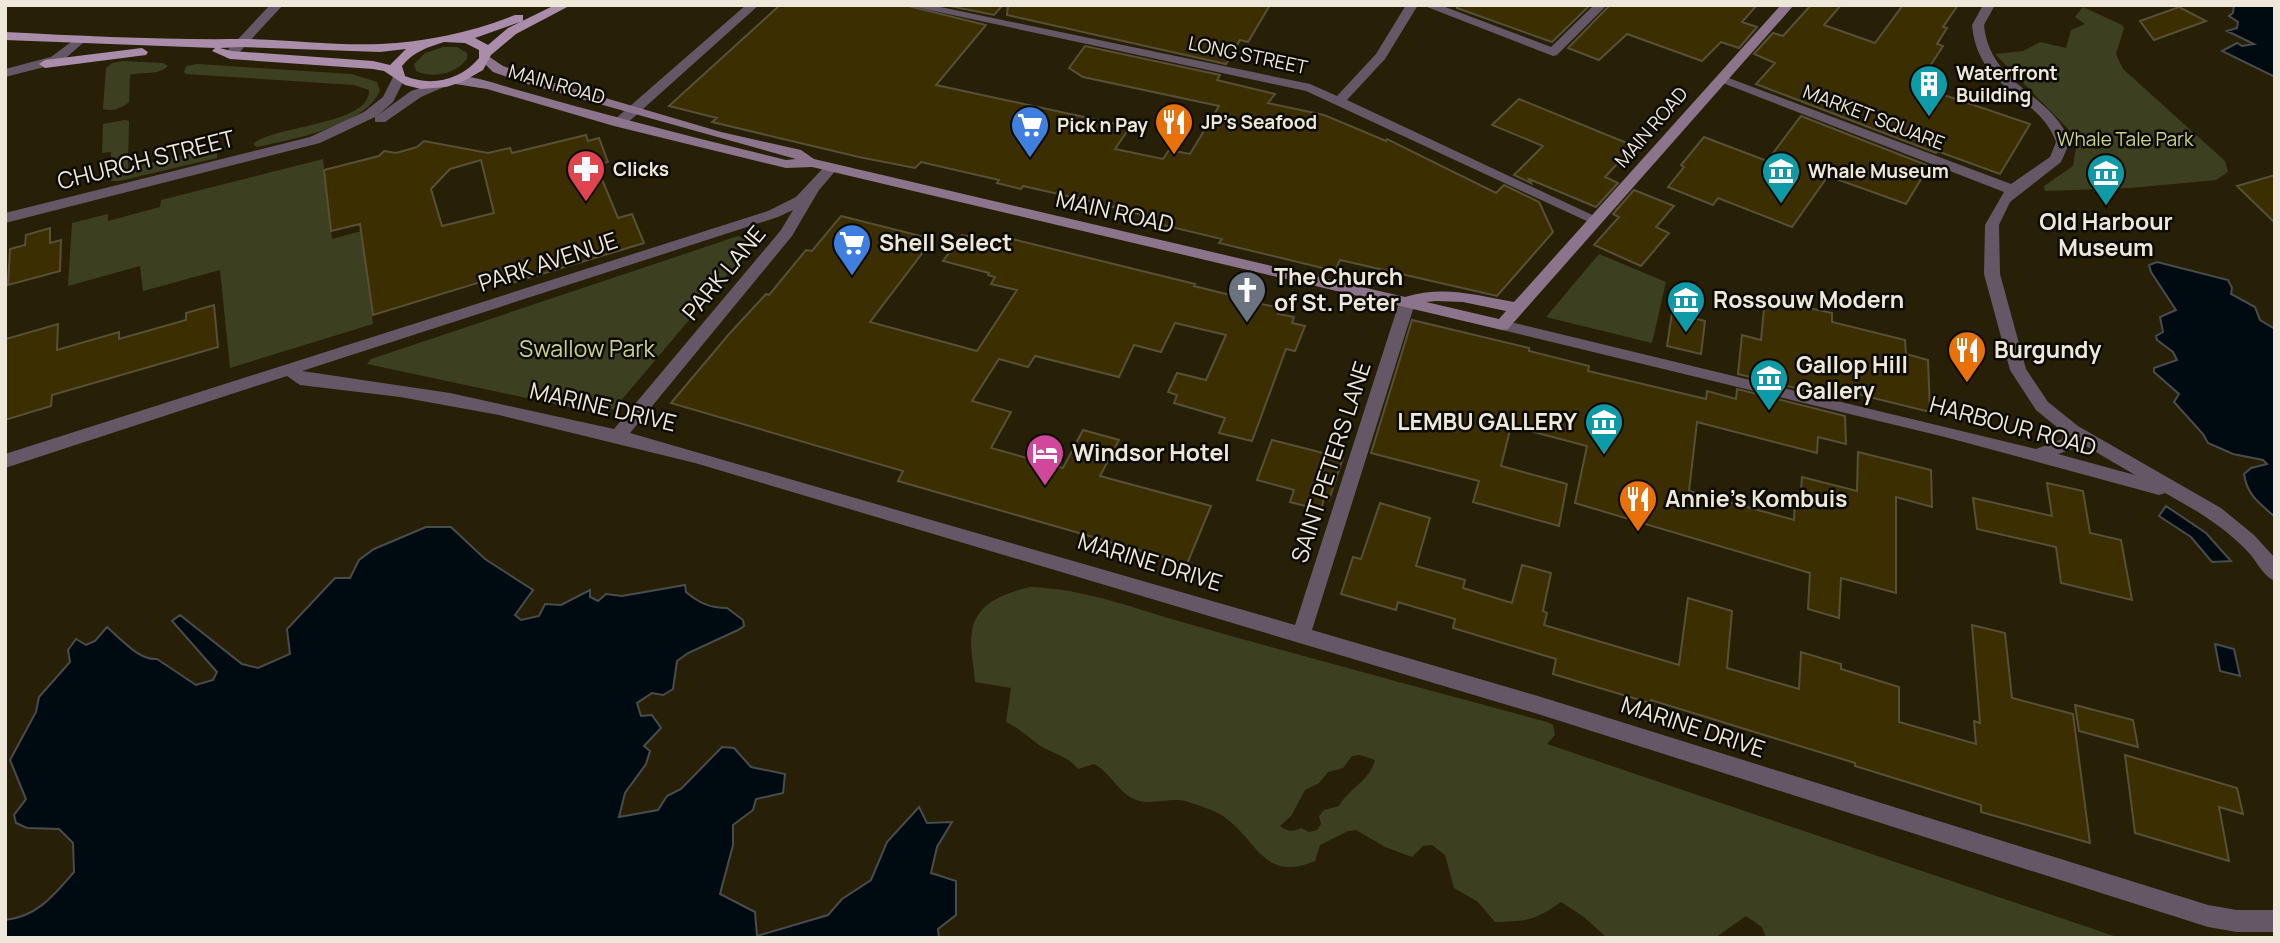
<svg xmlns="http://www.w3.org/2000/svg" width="2280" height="943" viewBox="0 0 2280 943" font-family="Manrope,sans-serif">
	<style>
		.green { fill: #3c4020; fill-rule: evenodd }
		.water { fill: #000b11; stroke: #474d4d; stroke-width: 2 }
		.building { fill: #3b2e00; stroke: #585036; stroke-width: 2; fill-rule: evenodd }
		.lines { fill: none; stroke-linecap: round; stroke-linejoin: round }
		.street { fill: #655765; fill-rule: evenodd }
		.secondary { fill: #8c758c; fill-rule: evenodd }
		.primary { fill: #aa8daa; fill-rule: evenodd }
		.labels { text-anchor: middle; stroke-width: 5; stroke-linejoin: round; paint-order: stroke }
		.far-street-label { font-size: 19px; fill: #ede8d9; stroke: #0d0a02 }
		.far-poi-label { font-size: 19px; font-weight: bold; fill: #ede8d9; stroke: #0d0a02; text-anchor: start }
		.far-park-label { font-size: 19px; fill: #c8d28a; stroke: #0d0a02 }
		.street-label { font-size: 23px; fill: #ede8d9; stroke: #0d0a02 }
		.poi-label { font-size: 23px; font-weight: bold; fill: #ede8d9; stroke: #0d0a02; text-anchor: start }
		.park-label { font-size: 23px; fill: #c8d28a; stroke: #0d0a02 }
	</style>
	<rect width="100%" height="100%" fill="#272006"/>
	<!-- green -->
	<path class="green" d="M2083 7 2122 25 2124 28 2116 54 2123 69 2225 161 2228 172 2216 180 2130 188 2045 191 2044 186 2073 166 2076 148 2074 135 1995 54 2023 51 2040 42 2066 48 2071 30 2085 24 2075 17Z
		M443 47H457L467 53V59C455 74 433 79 416 71L414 64 425 53Z
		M123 61 163 63 168 66C158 76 143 71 130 75L129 102C122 108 112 112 103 109L106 68 112 63Z
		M197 64 352 74 377 82 380 91C363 127 293 139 257 147L253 144C275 125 371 125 369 90L354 85 186 74 184 72 186 66Z
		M125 120 129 121 128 168 217 147V158L119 181H111V152L102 153 103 124Z
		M323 159 332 239 362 231 373 324 230 368 220 270 143 291 140 266 68 286 72 223 108 214V221L160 207 161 200Z
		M738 236 754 243 614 409 592 412 367 364 371 359Z
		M1599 254 1666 282 1652 343 1546 317Z
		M1030 587C1089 589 1140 611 1196 626 1313 659 1430 690 1547 722L1553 725 1555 735 1547 744 2120 938H1766L1762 927 1746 916 1715 938H1607L1584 917 1561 902C1534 921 1527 921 1495 922L1478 902 1454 888 1445 855 1432 845 1423 846 1412 857 1385 847 1356 830 1348 831 1320 845 1315 861C1263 883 1258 840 1223 816 1214 810 1198 805 1188 802 1171 796 1152 807 1134 799 1117 791 1110 772 1094 764L1078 769C1067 755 1053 754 1039 745 1028 737 1019 728 1006 722L1011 688 975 682C974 666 969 646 972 631 977 602 1006 593 1030 587ZM1360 755 1375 760C1369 782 1349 788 1339 806L1324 810 1319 816 1321 824 1317 830 1309 832 1301 828C1293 832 1288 832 1280 826L1291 816 1305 790 1319 783 1328 772 1343 768 1352 756Z"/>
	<!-- water -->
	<path class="water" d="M2234 5H2275V77L2222 51 2237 43 2242 46 2254 44 2227 31 2237 28 2238 22 2229 16 2233 13Z
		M2157 262 2228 280 2232 288 2231 294 2255 307 2260 320 2275 329V517C2259 503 2247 495 2244 474L2251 468 2267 464 2263 460 2233 454 2208 443 2203 434 2174 402 2179 394 2154 372V368L2177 360 2173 352 2157 340 2156 336 2163 332 2160 317 2176 310 2151 272 2149 265Z
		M2166 506 2206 533 2231 561 2212 562 2191 537 2159 516Z
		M426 527H451L485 559 533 590 515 615 521 620 539 616 545 604 561 605 590 590V597L598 601 606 594 622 596 685 585 686 592C699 603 710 608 727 608L743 620 744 626 738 630 688 653 677 661 673 689 663 695 652 693 637 703 641 716 652 715 661 728 644 746 650 751 646 764 625 793 619 817 658 810 667 796 681 789 722 747 734 748 751 767 785 774 783 793 756 799 753 810 733 825V845L720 894 755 912 757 936 828 915 842 899 871 880 887 842 919 807 927 823 952 822 937 847 931 873 956 881V915L938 929 939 938H5V920C37 917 54 895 74 872L73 843 59 829 27 828 16 823 14 815 26 799 10 760 36 712 39 697 70 662 68 650 76 639 86 645 95 641 107 627C120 638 139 661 157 659L196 685 213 680 217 672 172 621 180 615 242 664 258 668 290 654 287 629 335 578H350L359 560 374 549Z
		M2215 644 2234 649 2240 676 2220 671Z"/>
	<!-- building -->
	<path class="building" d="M780 5H904L986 25 936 85 1130 127 1115 149 1163 159 1169 150 1190 154 1219 106 1083 77 1069 68 1085 46 1220 75 1217 80 1275 94 1268 103 1324 115 1386 141 1387 139 1496 193 1504 185 1539 202 1553 232 1497 296 1340 260 1335 271 1219 243 1222 239 1150 222 1153 218 1098 203 1023 186 1021 189 997 183 999 180 921 162 915 168 859 157 712 122 717 118 669 106Z
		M945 5H1003L994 15Z
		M1008 5H1270L1248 42 1240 40 1226 64 1007 15Z
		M1457 5H1590L1552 42 1457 8Z
		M1610 5H1757L1742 22 1757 27 1739 48 1721 42 1702 61 1627 34 1599 60 1568 48Z
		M1811 5H1841L1824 25 1875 43 1903 5H1958L1943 27 1947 28 1937 44 1943 46 1917 86 2030 124 2000 174 1937 151 1936 153 1756 84 1775 63 1754 54 1773 33 1783 36Z
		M2179 7 2206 21 2154 40 2140 21Z
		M1519 99 1634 146 1605 177 1618 183 1596 207 1529 179 1531 183 1514 175 1543 146 1492 125Z
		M1801 116 1929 166 1906 204 1828 176 1792 227 1718 198 1713 205 1668 187 1684 167 1681 165 1704 137 1767 161Z
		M586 135 588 141 599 138 608 162 596 165 618 218 632 214 644 243 512 283 510 273 373 315 360 224 331 231 324 170 379 156 384 151 396 153 417 147 424 141 488 153 510 148 512 153ZM481 160 494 213 442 226 431 189 450 169Z
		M2275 175V223L2237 186Z
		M1634 190 1674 206 1656 227 1669 233 1641 266 1594 245 1619 217 1613 214Z
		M841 216 933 239 870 322 977 351 1017 290 991 284 995 277 988 275 989 273 943 261 962 235 1008 246 1012 239 1195 284 1194 286 1230 295 1229 297 1280 308 1278 314 1294 317 1292 323 1305 326 1295 351 1286 349 1252 441 1219 433 1225 418 1174 403 1177 395 1168 392 1177 373 1206 380 1226 335 1175 323 1161 352 1134 345 1119 377 1035 356 1028 367 999 359 972 401 1011 412 991 448 1063 468 1083 430 1119 440 1100 476 1211 506 1187 564 898 481 903 471 671 403 730 333 766 294 769 295 806 250 812 251Z
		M50 228V243L61 240 60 271 8 285 10 249 25 245 26 235Z
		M1765 298 1832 313V322L1905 340 1906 354 1928 360 1930 412 1845 391V400L1738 374 1742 335 1761 340Z
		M214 305 218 347 52 395 51 406 5 420 6 339 58 324 57 350 119 332V339L186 320V313Z
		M1672 313 1705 321 1701 354 1667 346Z
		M1412 320 1529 348V351L1589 366 1588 371 1706 399 1707 391 1736 399 1737 389 1845 416 1846 444 1818 437 1817 453 1697 422 1689 491 1794 520 1795 500 1800 502 1802 477 1857 491 1858 452 1931 470 1932 507 1896 497V593L1841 578 1839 618 1808 609 1810 573 1575 503 1587 446 1511 426 1501 466 1567 484 1559 526 1473 502 1479 481 1371 453Z
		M1272 440 1343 458 1329 500 1324 498 1321 510 1290 502 1294 490 1257 480Z
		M2047 483 2083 491 2090 533 2121 540 2132 600 2061 583 2056 547 1977 529 1973 498 2052 516Z
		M1380 503 1430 518 1416 566 1465 580 1463 588 1512 603 1522 565 1551 573 1543 611 1547 613 1544 625 1679 665 1688 598 1732 611 1727 668 1799 689 1801 652 1841 664V669L1899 687V722L1976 744 1974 721 1980 723 1972 625 2005 633 2012 698 2073 714 2090 843 1981 812V805L1855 766V763L1651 700 1650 703 1553 674 1556 659 1453 628 1455 619 1398 602 1396 610 1341 594 1353 557 1361 559Z
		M2075 705 2133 720 2138 747 2079 731Z
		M2125 755 2237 788 2243 814 2219 807 2229 861 2135 833Z"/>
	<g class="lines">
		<!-- street -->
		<path class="street" d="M270 5H283L234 58H226V52Z
			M746 5H759L624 126H614V120Z
			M906 5H931L1310 84 1337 96 1376 54 1406 5H1418L1385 59 1347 100 1603 220 1601 223H1591L1306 91Z
			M1422 5H1440L1551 47 1594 5H1607L1557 55 1553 56Z
			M1983 5H1995L1984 25C1990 86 2052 93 2070 142L2061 162 2010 202 1999 225 2000 274 2026 369 2048 402 2078 426 2221 508 2254 535 2275 558V581C2264 577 2257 562 2249 553 2225 527 2196 510 2165 493L2159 495 1945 437 1502 330 1494 325 1502 320 2036 449 2062 439 2063 432 2036 410 2010 370 1984 274 1985 225 2004 192 1715 80 1721 76 1726 77 2011 184 2050 157 2056 142C2040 95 1978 92 1972 25ZM2079 442 2135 475 2058 454 2076 448Z
			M79 36 83 37V43L60 63 5 77V69L51 57Z
			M399 74 405 78 393 102 378 115 411 91 447 79 453 83 421 97 385 122H375V117L320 143 5 223V213L310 137 364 112 383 97 394 75Z
			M831 164 838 168 819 190 792 236 630 433 1295 625 1399 303 1407 298 1412 299 1415 303 1312 630 1538 696 2208 905 2237 910H2275V932H2237L2208 927 1538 714 695 463 499 415 400 397 300 385 287 376 5 468V454L768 211 796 197 826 165ZM793 210 781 230 614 429 450 393 302 371 778 217Z"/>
		<!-- secondary -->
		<path class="secondary" d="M1781 5H1794L1508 329 1502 330 812 167 786 168 614 126 487 89 449 83 448 80C459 71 491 82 504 86 598 113 692 137 786 160L796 159 524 83 493 72 479 58 485 54 503 66 534 77 721 132 801 150 814 159 1405 297C1443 285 1476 295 1514 302ZM1436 301 1463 302 1506 311 1499 319 1426 302Z"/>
		<!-- primary -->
		<path class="primary" d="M555 5H571L516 34 491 55 483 70 462 82 446 87 421 89 405 85 384 71 373 69 230 59 212 51 215 48 5 40V32C84 36 162 40 241 39 287 39 334 46 380 44 426 42 472 32 515 15H523V21L475 38 488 45 508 28ZM444 42 465 43 479 50V58C461 80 431 87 405 76L402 66C413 52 428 47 444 42ZM241 47 380 52 406 49 390 65 373 61 231 51 220 48Z
			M142 48 148 52 146 55 45 68 39 64 45 60Z"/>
	</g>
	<!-- icons -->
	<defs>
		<symbol id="building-pin" viewBox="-11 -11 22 30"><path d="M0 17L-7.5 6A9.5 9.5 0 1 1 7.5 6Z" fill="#0f9aa8" stroke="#0d0a02"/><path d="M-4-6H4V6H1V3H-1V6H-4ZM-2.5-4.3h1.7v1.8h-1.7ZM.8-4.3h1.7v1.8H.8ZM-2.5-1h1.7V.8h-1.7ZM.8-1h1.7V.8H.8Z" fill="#fff"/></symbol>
		<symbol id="restaurant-pin" viewBox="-11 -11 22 30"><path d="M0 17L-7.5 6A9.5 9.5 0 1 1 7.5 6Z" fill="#e8710a" stroke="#0d0a02"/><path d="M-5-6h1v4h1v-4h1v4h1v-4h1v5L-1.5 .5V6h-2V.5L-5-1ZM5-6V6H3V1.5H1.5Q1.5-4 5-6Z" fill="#fff"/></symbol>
		<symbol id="supermarket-pin" viewBox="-11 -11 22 30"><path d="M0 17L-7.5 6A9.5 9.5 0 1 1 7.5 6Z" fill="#3f7fe0" stroke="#0d0a02"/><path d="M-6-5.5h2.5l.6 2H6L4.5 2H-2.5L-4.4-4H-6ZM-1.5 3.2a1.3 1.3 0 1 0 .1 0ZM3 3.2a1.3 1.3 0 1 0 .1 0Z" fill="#fff"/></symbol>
		<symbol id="pharmacy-pin" viewBox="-11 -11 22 30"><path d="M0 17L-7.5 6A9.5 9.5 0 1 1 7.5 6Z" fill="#e0444e" stroke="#0d0a02"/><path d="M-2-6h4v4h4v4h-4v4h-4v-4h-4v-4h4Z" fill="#fff"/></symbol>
		<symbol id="museum-pin" viewBox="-11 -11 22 30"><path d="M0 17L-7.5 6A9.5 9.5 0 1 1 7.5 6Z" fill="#0f9aa8" stroke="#0d0a02"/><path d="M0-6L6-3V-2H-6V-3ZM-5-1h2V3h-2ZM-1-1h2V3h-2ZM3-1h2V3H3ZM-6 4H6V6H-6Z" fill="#fff"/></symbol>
		<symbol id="church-pin" viewBox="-11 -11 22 30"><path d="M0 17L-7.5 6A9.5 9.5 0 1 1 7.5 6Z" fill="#6b7280" stroke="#0d0a02"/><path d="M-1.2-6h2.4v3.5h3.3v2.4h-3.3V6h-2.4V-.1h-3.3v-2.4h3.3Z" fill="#fff"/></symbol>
		<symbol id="hotel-pin" viewBox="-11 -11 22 30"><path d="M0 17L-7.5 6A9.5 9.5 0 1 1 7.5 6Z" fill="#d1479c" stroke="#0d0a02"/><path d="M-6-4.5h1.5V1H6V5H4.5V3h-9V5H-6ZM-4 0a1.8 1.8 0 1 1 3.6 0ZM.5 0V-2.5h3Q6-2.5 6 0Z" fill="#fff"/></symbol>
	</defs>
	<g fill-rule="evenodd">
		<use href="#building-pin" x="1907" y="62" width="44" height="60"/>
		<use href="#restaurant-pin" x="1152" y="100" width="44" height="60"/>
		<use href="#supermarket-pin" x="1008" y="103" width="44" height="60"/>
		<use href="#pharmacy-pin" x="564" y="147" width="44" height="60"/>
		<use href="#museum-pin" x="1759" y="149" width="44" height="60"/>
		<use href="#museum-pin" x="2084" y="151" width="44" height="60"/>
		<use href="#supermarket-pin" x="830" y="221" width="44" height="60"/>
		<use href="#church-pin" x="1225" y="268" width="44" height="60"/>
		<use href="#museum-pin" x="1664" y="278" width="44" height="60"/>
		<use href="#restaurant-pin" x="1945" y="328" width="44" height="60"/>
		<use href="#museum-pin" x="1747" y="356" width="44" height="60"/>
		<use href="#museum-pin" x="1582" y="400" width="44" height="60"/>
		<use href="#hotel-pin" x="1023" y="431" width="44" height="60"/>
		<use href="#restaurant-pin" x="1616" y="477" width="44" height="60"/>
	</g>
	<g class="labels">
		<!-- far-street labels -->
		<g class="far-street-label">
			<text transform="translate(1248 55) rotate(12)" y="7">LONG STREET</text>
			<text transform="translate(557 84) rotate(16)" y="7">MAIN ROAD</text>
			<text transform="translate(1874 117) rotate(21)" y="7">MARKET SQUARE</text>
			<text transform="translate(1651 127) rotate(-49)" y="7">MAIN ROAD</text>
		</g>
		<!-- far-poi labels -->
		<g class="far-poi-label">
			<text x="1956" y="80">Waterfront<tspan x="1956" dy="22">Building</tspan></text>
			<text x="1201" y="129">JP's Seafood</text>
			<text x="1057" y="132">Pick n Pay</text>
			<text x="613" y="176">Clicks</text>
			<text x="1808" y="178">Whale Museum</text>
		</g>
		<!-- far-park labels -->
		<g class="far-park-label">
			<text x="2125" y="146">Whale Tale Park</text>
		</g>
		<!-- street labels -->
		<g class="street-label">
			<text transform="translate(146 160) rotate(-14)" y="8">CHURCH STREET</text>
			<text transform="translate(1115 212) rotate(13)" y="8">MAIN ROAD</text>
			<text transform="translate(548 262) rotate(-18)" y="8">PARK AVENUE</text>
			<text transform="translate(724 273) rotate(-50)" y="8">PARK LANE</text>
			<text transform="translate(603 407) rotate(13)" y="8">MARINE DRIVE</text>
			<text transform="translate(2013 426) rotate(15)" y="8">HARBOUR ROAD</text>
			<text transform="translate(1331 462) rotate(-72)" y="8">SAINT PETERS LANE</text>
			<text transform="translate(1150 562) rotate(17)" y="8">MARINE DRIVE</text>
			<text transform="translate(1693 727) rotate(18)" y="8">MARINE DRIVE</text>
		</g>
		<!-- poi labels -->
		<g class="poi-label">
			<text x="2106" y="230" text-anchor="middle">Old Harbour<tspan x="2106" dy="26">Museum</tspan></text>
			<text x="879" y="251">Shell Select</text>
			<text x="1274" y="285">The Church<tspan x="1274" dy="26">of St. Peter</tspan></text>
			<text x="1713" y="308">Rossouw Modern</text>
			<text x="1994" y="358">Burgundy</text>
			<text x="1796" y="373">Gallop Hill<tspan x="1796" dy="26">Gallery</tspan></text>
			<text x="1577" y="430" text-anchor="end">LEMBU GALLERY</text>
			<text x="1072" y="461">Windsor Hotel</text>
			<text x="1665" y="507">Annie's Kombuis</text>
		</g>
		<!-- park labels -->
		<g class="park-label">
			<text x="587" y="357">Swallow Park</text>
		</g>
	</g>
	<!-- border -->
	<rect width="2280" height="943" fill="none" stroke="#ede8d9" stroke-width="14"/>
</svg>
